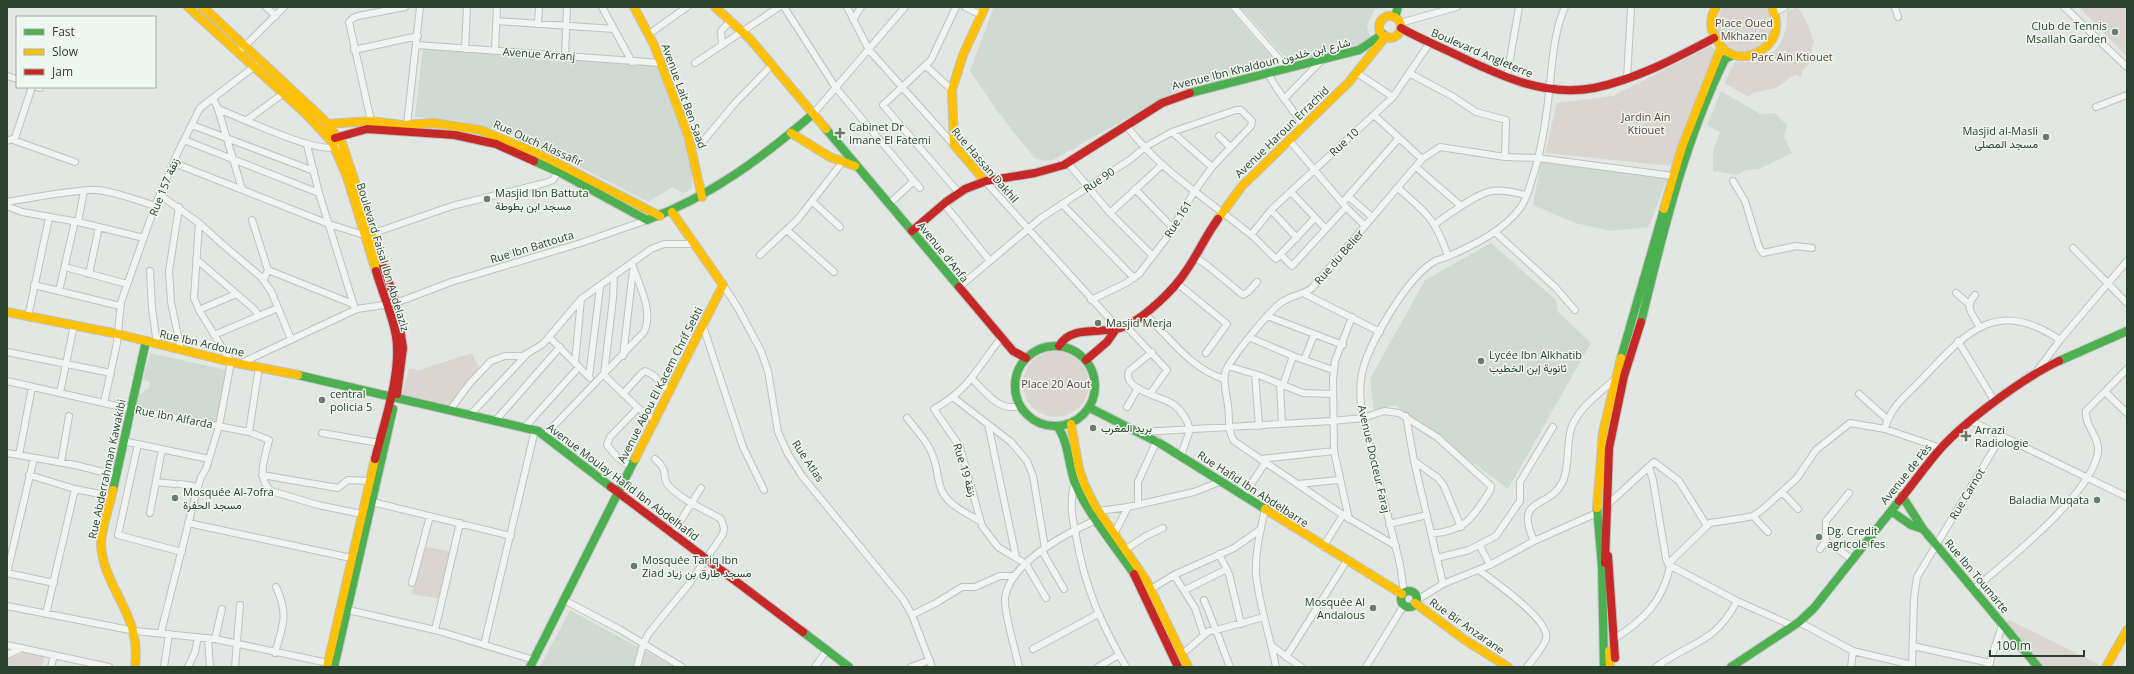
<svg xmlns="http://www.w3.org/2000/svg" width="2134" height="674" viewBox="0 0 2134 674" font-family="'Open Sans',Vazirmatn,sans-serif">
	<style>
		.built { fill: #d0dad2 }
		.green { fill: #dad5d0 }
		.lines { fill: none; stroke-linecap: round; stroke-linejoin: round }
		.street-casing { stroke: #bfc3bf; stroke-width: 8 }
		.fast-casing { stroke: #bfc3bf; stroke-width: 10 }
		.slow-casing { stroke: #bfc3bf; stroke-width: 10 }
		.jam-casing { stroke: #bfc3bf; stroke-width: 10 }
		.street { stroke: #f1f4f2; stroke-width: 6 }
		.fast { stroke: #4caf50; stroke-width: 8 }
		.slow { stroke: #ffc107; stroke-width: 8 }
		.jam { stroke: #c62828; stroke-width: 8 }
		.poi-dot { fill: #6a7b6d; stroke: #f0f7f1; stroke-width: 1.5 }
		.labels { text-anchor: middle; stroke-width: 3; stroke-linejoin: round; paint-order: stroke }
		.park-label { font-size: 11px; fill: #5d4436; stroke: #f0f7f1 }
		.poi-label { font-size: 11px; fill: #29412d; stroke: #f0f7f1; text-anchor: start }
		.street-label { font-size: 11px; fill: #29412d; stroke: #f0f7f1 }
	</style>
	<rect width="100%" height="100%" fill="#e2e7e3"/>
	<!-- built -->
	<path class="built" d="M994 7H1228L1279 66 1174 92 1051 161 1035 159 998 112 970 71Z
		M1240 7H1380L1375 9 1371 17 1367 26 1370 37 1365 41 1351 49 1319 60 1290 63Z
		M423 47 657 64 684 131 692 169V188L683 194 673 187 648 202 541 147 515 135 460 121 415 117Z
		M1721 91 1760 114 1775 113 1787 125 1784 137 1792 153 1759 169 1746 170 1737 175 1713 171V151L1720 132 1707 125Z
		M1541 161 1667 179 1649 227 1611 231 1575 223 1533 205Z
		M1491 243 1556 300 1558 312 1591 343 1508 489 1395 405 1374 412 1370 379 1425 280Z
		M150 353 227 370 216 422 136 406 138 396 149 388 150 382 143 380Z
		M570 610 674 667H540Z"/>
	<!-- green -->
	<path class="green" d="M1723 7H1765C1770 14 1772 22 1771 30 1763 69 1697 50 1723 7Z
		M1798 7 1806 21 1814 42 1810 54 1816 56 1803 70 1801 77 1795 74 1776 88 1752 93 1749 97 1724 83 1735 62C1742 62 1755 63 1762 59 1781 50 1788 32 1787 12Z
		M2079 7H2127V57Z
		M1711 46 1717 52 1672 166 1545 153 1557 103 1613 96Z
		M1023 384a33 33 0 1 1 66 0a33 33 0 1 1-66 0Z
		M472 353 481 372 450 410 402 396 409 368 419 370Z
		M423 546 451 552 439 599 412 594Z
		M2009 620 2098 664 2099 667H2043L2007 625Z
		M27 652 45 654 42 667H7V659Z"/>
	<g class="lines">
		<defs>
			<path id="street" d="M266 7 276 16
				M602 7 632 62
				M784 7 836 88 920 188
				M847 7 869 50 954 145
				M956 7 931 60 883 105 959 193
				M965 7 981 15
				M1234 7 1287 68
				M1895 7 1898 17
				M2064 7 2127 67
				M1775 12 1785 7
				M853 20 861 7
				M496 21 614 29
				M1400 23 1457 7
				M538 24 539 7
				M649 34 687 7
				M417 45 661 63
				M722 45 721 31 731 20
				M465 49 467 7
				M354 50 418 36
				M495 50 497 7
				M239 52 284 7
				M565 55 567 7
				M695 63 779 7
				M926 66 952 90
				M1268 73C1277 92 1292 108 1304 126
				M1357 73 1393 97
				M1409 73 1452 96 1476 112 1506 120 1505 157
				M7 76 17 79
				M1507 76 1519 7
				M1627 79 1631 7
				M37 87 40 88
				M213 98 218 109 242 189
				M1285 98 1323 59
				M2096 107 2127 95
				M218 109C242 118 316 154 337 147
				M813 114 905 7
				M1374 115 1422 159
				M247 120 284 93
				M371 121 349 22 353 18 358 16 405 7
				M192 125 314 171
				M407 125 420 7
				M1126 125C1159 170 1207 199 1250 234 1259 241 1267 251 1276 259L1315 218
				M1172 132 1212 167
				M1219 136 1230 147
				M13 140 75 162
				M184 140 319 193
				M1289 140 1346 207 1365 226
				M7 141 15 138 32 87
				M307 145 319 193 355 309
				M699 146 736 102 771 66
				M174 163 329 224 367 236
				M1068 163 1110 213 1153 256
				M1416 167 1461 206
				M985 181 1119 329
				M1733 181 1745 201 1759 247 1763 253 1796 246 1812 248
				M1398 188C1427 213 1435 219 1448 256
				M1135 189 1173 228
				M1291 192 1326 229
				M160 195 199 223 221 243 261 277 271 291 291 339
				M1348 196 1372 217
				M812 201 840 227
				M7 202C35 197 62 192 89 190 105 188 140 201 155 206
				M1343 202 1399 138
				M889 204 914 181
				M944 204 990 261
				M1062 204 1134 278
				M7 206 22 212 78 222 144 238
				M179 207 169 271 171 302 181 350
				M1271 210 1297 238
				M1110 213 1162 165
				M252 220 268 270 264 279
				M78 222 84 191
				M1435 224C1448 215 1477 193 1492 191 1504 189 1515 193 1526 195
				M788 231 834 272
				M1495 232 1555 287 1575 310
				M374 233 452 206 545 183 553 180 558 172
				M1251 235 1271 210 1393 97 1429 44
				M2073 248 2127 303
				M760 255 798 219 841 164
				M1281 255 1292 266 1346 207
				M1195 257 1208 266 1243 295 1248 292 1257 282
				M196 259 254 309 259 316
				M65 267 127 284
				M268 270 353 304
				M150 271 152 308 157 344
				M89 274 99 227
				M614 276 613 298 604 375 638 408 610 437 607 445 617 457 631 467
				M1178 284 1227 324 1206 353
				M34 285 120 306
				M723 285 738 308 761 351 768 371 778 432 788 454 802 476 903 599 912 615 932 667
				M958 288 1041 218 1131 159 1145 147 1172 132 1236 110H1241L1252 121 1251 126 1212 167 1194 192 1165 240 1139 274 1126 283 1091 300
				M59 291 75 221
				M1956 293 1969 304
				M1305 294 1380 332
				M1975 295C1964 307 1972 313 1979 326
				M199 310 236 294
				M1145 314C1169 337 1191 369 1224 379
				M1267 316 1343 345
				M28 317 49 218
				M703 326 743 447 764 490
				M1126 326 1167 370 1150 394
				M214 335 278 308
				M550 338 590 378
				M1001 338C977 368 970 389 934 409L960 447 982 526 998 547 1026 564 1046 598
				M1251 338 1293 356 1333 370
				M1958 341 1995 402
				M7 352 111 373
				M1152 352 1129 371C1122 390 1161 396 1173 404 1181 410 1188 420 1190 430
				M623 356 633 270
				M1304 360 1314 335
				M575 363 581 299
				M239 364 357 309 396 303 451 282 581 243 647 220
				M1228 366 1261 376 1303 393 1333 394
				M2037 371 2060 340 2127 261
				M1255 374 1259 426
				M589 377 600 287
				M972 379C986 392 998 412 1020 406
				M7 381 130 409 249 432 269 440C265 457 256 478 271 491L318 505 362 514
				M1280 384 1282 424
				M1283 385 1293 356
				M2105 392 2127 413
				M60 393 74 325
				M623 394 641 374 645 371 653 375 669 391
				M1859 394 1887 419
				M954 398 1011 442 1027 461 1033 476 1045 548
				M104 403 117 343 121 302 155 206 178 152 200 108 255 66
				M1127 407 1138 388
				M638 408 655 420
				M450 410 470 383 491 361 505 356H523L543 344 581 299 651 249 664 244H694
				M471 414 526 355
				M1406 416 1414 461 1443 584
				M907 418C918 432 931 445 935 463 938 473 938 484 943 493 950 506 968 514 980 521
				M496 420 560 347
				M1971 421 2127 497
				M988 424 1016 557
				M525 427 579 367
				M1885 429C1889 408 1907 395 1921 380 1965 334 1995 296 2060 340
				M249 432 259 367
				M1142 432 1332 421 1363 418 1384 411 1399 413 1437 437 1491 486 1490 491C1471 519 1467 530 1431 534
				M322 433 379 443
				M545 435 644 332C654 311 639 285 632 264
				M123 441 209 459
				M138 444 118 535 182 552
				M7 453 75 465 115 475
				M19 455 32 387
				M1181 455 1190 430
				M1260 459 1334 451
				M1414 461 1438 478 1444 486 1461 527
				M61 462 69 416
				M1649 467 1653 480 1666 559 1669 565 1737 601 1793 626
				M29 475 75 489 110 496
				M262 475 338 488 348 480 370 481
				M156 482 175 484
				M1075 482C1069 501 1072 517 1076 536 1085 588 1100 621 1126 667
				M180 484 198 487
				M1298 484 1339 480
				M1782 492 1798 509
				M1244 495 1265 463
				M368 501 511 536
				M1138 503V482L1157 440
				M1606 506 1654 462 1679 481 1707 526
				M1265 510C1260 530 1255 552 1256 574 1259 605 1270 636 1276 667
				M1098 511 1128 507 1194 492 1222 481
				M150 513 162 449
				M1753 516 1768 532
				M1349 519 1334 451 1333 380 1335 361 1352 317
				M188 523 351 558
				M1389 524 1427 515
				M673 533 701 488
				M1114 534 1128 507
				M1534 541C1513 495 1550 510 1563 481 1569 467 1567 448 1570 433 1574 411 1599 394 1614 380
				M1826 541 1853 560
				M1396 546 1343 515 1234 441C1227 430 1230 419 1228 406 1227 396 1223 383 1225 373 1228 361 1271 309 1282 302 1292 295 1303 295 1312 288L1422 159 1440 147 1505 157 1538 158 1673 176
				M1480 546 1490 565
				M1323 547 1343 515
				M1126 549 1146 536 1163 528
				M1820 549 1826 541V521L1849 493
				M1042 551 1064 589
				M1219 554 1229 574 1241 624
				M1437 558 1469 550 1496 536 1520 501V482L1553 427
				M1668 564 1710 523 1743 518 1753 516 1762 510 1797 478 1816 450 1850 423 1885 429 1941 448
				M1479 570C1493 581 1551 620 1546 639 1543 648 1533 659 1527 667
				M7 573 34 458
				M7 573 54 583
				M1174 575 1195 608 1204 635
				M412 583 430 516
				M1151 589 1174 575 1234 548 1261 529
				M1974 589C2007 561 2092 494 2098 452 2100 437 2084 425 2086 411L2127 369
				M1185 590 1227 569
				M1404 592 1400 564 1363 418C1360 404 1359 388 1362 373 1368 344 1408 276 1435 261 1439 259 1445 258 1449 256 1476 244 1503 231 1521 207 1527 198 1530 186 1533 176 1542 149 1547 113 1550 84 1552 61 1555 28 1565 7
				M564 600 619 629 682 667
				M1417 600 1443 584 1490 565 1534 541 1597 513
				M7 606 135 631 215 639 328 663
				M344 609 435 630 534 660
				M46 614 75 489
				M912 615 936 603 962 587H975L1000 576H1015
				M1799 622 1853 651 1912 665
				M435 630 460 523
				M161 632 192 509 201 477 206 469 219 426 231 362 199 310 194 298 199 223
				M208 638 210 667
				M215 639 222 609
				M1614 639C1644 620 1663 601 1670 566
				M7 645 109 667
				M484 645 535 430
				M1272 646 1301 667
				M1913 646 1990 663
				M1033 649 1098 614
				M1187 650 1209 631 1216 630 1204 600
				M275 653C283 625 289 615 276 587
				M7 655 22 648
				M1286 657 1346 562
				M51 667 54 655
				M164 667 169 634
				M188 667 195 652 198 637
				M235 667 240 605
				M637 667 643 644 649 633 689 584 723 534 724 528 721 519C704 509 681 500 668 485 661 476 670 472 655 459
				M815 667 827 650
				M911 667 930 660
				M1019 667C1016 653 1003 609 1005 598 1010 562 1067 533 1096 520
				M1098 667 1119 655
				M1230 667 1216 630 1264 617
				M1366 667 1404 605
				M1656 667C1690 642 1715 644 1737 601
				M1851 667 1853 651
				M1912 667 1914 598 1917 577 2001 437
				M1988 667 2003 623"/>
			<path id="fast" d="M1395 17 1398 7
				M1190 93 1359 50 1383 34
				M826 129 959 287
				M534 161 561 173 647 220C711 196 762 158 813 114
				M1641 322C1663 233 1684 142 1725 59L1733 55
				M1015 386a40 40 0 1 1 80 0a40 40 0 1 1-80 0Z
				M1621 358 1664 209
				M2059 361 2127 331
				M298 375 538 431 611 487
				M1090 408 1161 444 1265 509
				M1058 427C1069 444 1068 464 1075 483 1087 513 1116 547 1134 574
				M113 490 146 341
				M1902 496 1923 529 2038 667
				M1597 508 1602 566 1604 667
				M1891 511 1911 525 1923 529
				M1401 599a8 8 0 1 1 16 0a8 8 0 1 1-16 0Z
				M803 632 849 667
				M334 667 393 409
				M530 667 635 459
				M1731 667 1799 622 1814 608 1899 501"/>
			<path id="slow" d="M188 7 306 114 332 142 347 177 376 271
				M203 7 323 119 342 143 383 266
				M634 7 654 45 688 135 702 197
				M715 7 750 39 826 129
				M985 7 963 55 952 90 954 145 985 181
				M1716 7C1711 16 1709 27 1715 37 1719 44 1723 51 1731 54 1752 63 1779 44 1776 22 1776 17 1773 12 1772 7
				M1379 27a11 11 0 1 1 22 0a11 11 0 1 1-22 0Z
				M327 124 371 121 401 125 434 123 480 130 537 153 660 216
				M791 133 830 157 855 166
				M1664 209 1682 147 1721 48
				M1218 219 1242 186 1349 82 1386 36
				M7 312 118 334 231 362 298 375
				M1071 424 1079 469 1085 486 1095 506 1146 580 1188 667
				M635 459 723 285 672 212
				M113 490C110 504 101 531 101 544 103 589 142 613 135 667
				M1597 508 1603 432 1621 358
				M1265 509 1402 594
				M1415 603 1465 640 1508 667
				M1609 651 1610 667
				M327 667 375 459
				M2106 667 2127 630"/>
			<path id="jam" d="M1401 28C1420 39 1441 47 1461 57 1503 77 1546 97 1594 88 1637 79 1676 58 1714 38
				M335 138 367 129 455 135 496 144 534 161
				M912 231 946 202 965 189 986 181 1035 173 1064 165 1162 103 1190 93
				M383 266 396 303 403 348 397 394
				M959 287 1013 351 1026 358
				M1059 346C1072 323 1105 336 1126 326 1146 316 1174 290 1186 271 1198 254 1206 235 1218 219
				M1086 360 1107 342 1116 329
				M375 459C384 422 402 373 396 336 392 314 382 292 376 271
				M611 487 803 632
				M1899 501C1913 484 1926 465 1941 448 1968 419 2023 378 2059 361
				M1608 556 1615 658
				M1605 563 1609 448 1624 376 1641 322
				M1134 574 1178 667"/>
		</defs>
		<!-- street casing -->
		<use href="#street" class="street-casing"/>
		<!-- fast casing -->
		<use href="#fast" class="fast-casing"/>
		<!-- slow casing -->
		<use href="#slow" class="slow-casing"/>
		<!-- jam casing -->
		<use href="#jam" class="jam-casing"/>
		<!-- street -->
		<use href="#street" class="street"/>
		<!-- fast -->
		<use href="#fast" class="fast"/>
		<!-- slow -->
		<use href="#slow" class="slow"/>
		<!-- jam -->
		<use href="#jam" class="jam"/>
	</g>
	<!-- markers -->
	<g class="poi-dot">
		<circle cx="2115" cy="32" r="4"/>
		<path d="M838 127h4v4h4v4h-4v4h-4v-4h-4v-4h4z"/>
		<circle cx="2046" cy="137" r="4"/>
		<circle cx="487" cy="199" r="4"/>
		<circle cx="1098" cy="323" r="4"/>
		<circle cx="1481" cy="361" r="4"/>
		<circle cx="322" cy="400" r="4"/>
		<circle cx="1093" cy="428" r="4"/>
		<path d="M1964 430h4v4h4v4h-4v4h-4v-4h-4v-4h4z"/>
		<circle cx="175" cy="498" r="4"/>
		<circle cx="2097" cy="500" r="4"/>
		<circle cx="1819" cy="537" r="4"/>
		<circle cx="634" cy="566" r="4"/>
		<circle cx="1373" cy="608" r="4"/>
	</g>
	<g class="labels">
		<!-- park labels -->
		<g class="park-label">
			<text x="1744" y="27">Place Oued<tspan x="1744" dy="13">Mkhazen</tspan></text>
			<text x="1792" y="61">Parc Ain Ktiouet</text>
			<text x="1646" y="121">Jardin Ain<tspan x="1646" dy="13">Ktiouet</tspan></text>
			<text x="1056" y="388">Place 20 Aout</text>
		</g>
		<!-- poi labels -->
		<g class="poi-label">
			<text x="2107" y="30" text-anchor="end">Club de Tennis<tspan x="2107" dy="13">Msallah Garden</tspan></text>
			<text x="849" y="131">Cabinet Dr<tspan x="849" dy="13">Imane El Fatemi</tspan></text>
			<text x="2038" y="135" text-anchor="end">Masjid al-Masli<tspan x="2038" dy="13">مسجد المصلى</tspan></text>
			<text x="495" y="197">Masjid Ibn Battuta<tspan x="495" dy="13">مسجد ابن بطوطة</tspan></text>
			<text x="1106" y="327">Masjid Merja</text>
			<text x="1489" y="359">Lycée Ibn Alkhatib<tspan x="1489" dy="13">ثانوية إبن الخطيب</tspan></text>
			<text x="330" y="398">central<tspan x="330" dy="13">policia 5</tspan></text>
			<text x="1101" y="432">بريد المغرب</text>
			<text x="1975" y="434">Arrazi<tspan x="1975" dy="13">Radiologie</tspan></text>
			<text x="183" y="496">Mosquée Al-7ofra<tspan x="183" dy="13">مسجد الحفرة</tspan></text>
			<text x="2089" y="504" text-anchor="end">Baladia Muqata</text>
			<text x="1827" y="535">Dg. Credit<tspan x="1827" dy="13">agricole fes</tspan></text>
			<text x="642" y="564">Mosquée Tariq Ibn<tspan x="642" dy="13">Ziad مسجد طارق بن زياد</tspan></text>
			<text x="1365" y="606" text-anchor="end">Mosquée Al<tspan x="1365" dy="13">Andalous</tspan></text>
		</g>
		<!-- street labels -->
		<g class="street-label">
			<text transform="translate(1482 53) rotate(23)" y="4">Boulevard Angleterre</text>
			<text transform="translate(539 54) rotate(4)" y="4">Avenue Arranj</text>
			<text transform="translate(1261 64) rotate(-14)" y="4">Avenue Ibn Khaldoun شارع ابن خلدون</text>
			<text transform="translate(684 96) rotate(70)" y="4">Avenue Lait Ben Saad</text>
			<text transform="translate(1282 132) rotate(-44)" y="4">Avenue Haroun Errachid</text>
			<text transform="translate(1344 142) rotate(-43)" y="4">Rue 10</text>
			<text transform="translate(538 143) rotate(24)" y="4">Rue Ouch Alassafir</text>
			<text transform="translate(985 165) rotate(49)" y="4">Rue Hassan Dakhil</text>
			<text transform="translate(1099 180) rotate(-34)" y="4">Rue 90</text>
			<text transform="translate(164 187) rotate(-68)" y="4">Rue 157 زنقة</text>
			<text transform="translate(1178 219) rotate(-58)" y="4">Rue 161</text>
			<text transform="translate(532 247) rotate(-17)" y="4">Rue Ibn Battouta</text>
			<text transform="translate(943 252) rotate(51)" y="4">Avenue d'Anfa</text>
			<text transform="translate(383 257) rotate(73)" y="4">Boulevard Faisal Ibn Abdelaziz</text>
			<text transform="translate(1339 257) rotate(-49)" y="4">Rue du Belier</text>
			<text transform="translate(202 343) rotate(13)" y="4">Rue Ibn Ardoune</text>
			<text transform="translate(660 385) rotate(-63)" y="4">Avenue Abou El Kacem Chrif Sebti</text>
			<text transform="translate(174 417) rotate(11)" y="4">Rue Ibn Alfarda</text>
			<text transform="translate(1374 459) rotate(77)" y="4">Avenue Docteur Faraj</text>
			<text transform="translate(808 461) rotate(56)" y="4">Rue Atlas</text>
			<text transform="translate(107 469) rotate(-78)" y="4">Rue Abderrahman Kawakibi</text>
			<text transform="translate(965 470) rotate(73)" y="4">Rue 19 زنقة</text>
			<text transform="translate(1906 474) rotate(-51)" y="4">Avenue de Fès</text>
			<text transform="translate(623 482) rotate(37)" y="4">Avenue Moulay Hafid Ibn Abdelhafid</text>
			<text transform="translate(1253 489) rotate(33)" y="4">Rue Hafid Ibn Abdelbarre</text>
			<text transform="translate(1967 494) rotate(-59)" y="4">Rue Carnot</text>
			<text transform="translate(1977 576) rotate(50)" y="4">Rue Ibn Toumarte</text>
			<text transform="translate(1467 626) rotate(35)" y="4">Rue Bir Anzarane</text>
		</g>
	</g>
	<!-- border -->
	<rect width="2134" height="674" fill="none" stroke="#29412d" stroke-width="16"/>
	<!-- legend -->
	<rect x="16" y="16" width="140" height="72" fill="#f0f7f1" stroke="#a0aea3"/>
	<rect x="24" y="29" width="20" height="6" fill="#4caf50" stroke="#a0aea3"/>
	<text x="52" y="36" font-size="12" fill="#29412d">Fast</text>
	<rect x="24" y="49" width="20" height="6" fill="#ffc107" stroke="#a0aea3"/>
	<text x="52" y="56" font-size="12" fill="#29412d">Slow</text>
	<rect x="24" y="69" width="20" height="6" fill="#c62828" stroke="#a0aea3"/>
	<text x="52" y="76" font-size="12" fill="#29412d">Jam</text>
	<!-- scale -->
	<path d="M1990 650v6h94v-6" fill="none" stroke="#29412d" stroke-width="2"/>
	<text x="1996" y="650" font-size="12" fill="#29412d" stroke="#f0f7f1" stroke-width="3" paint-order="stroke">100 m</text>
</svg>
